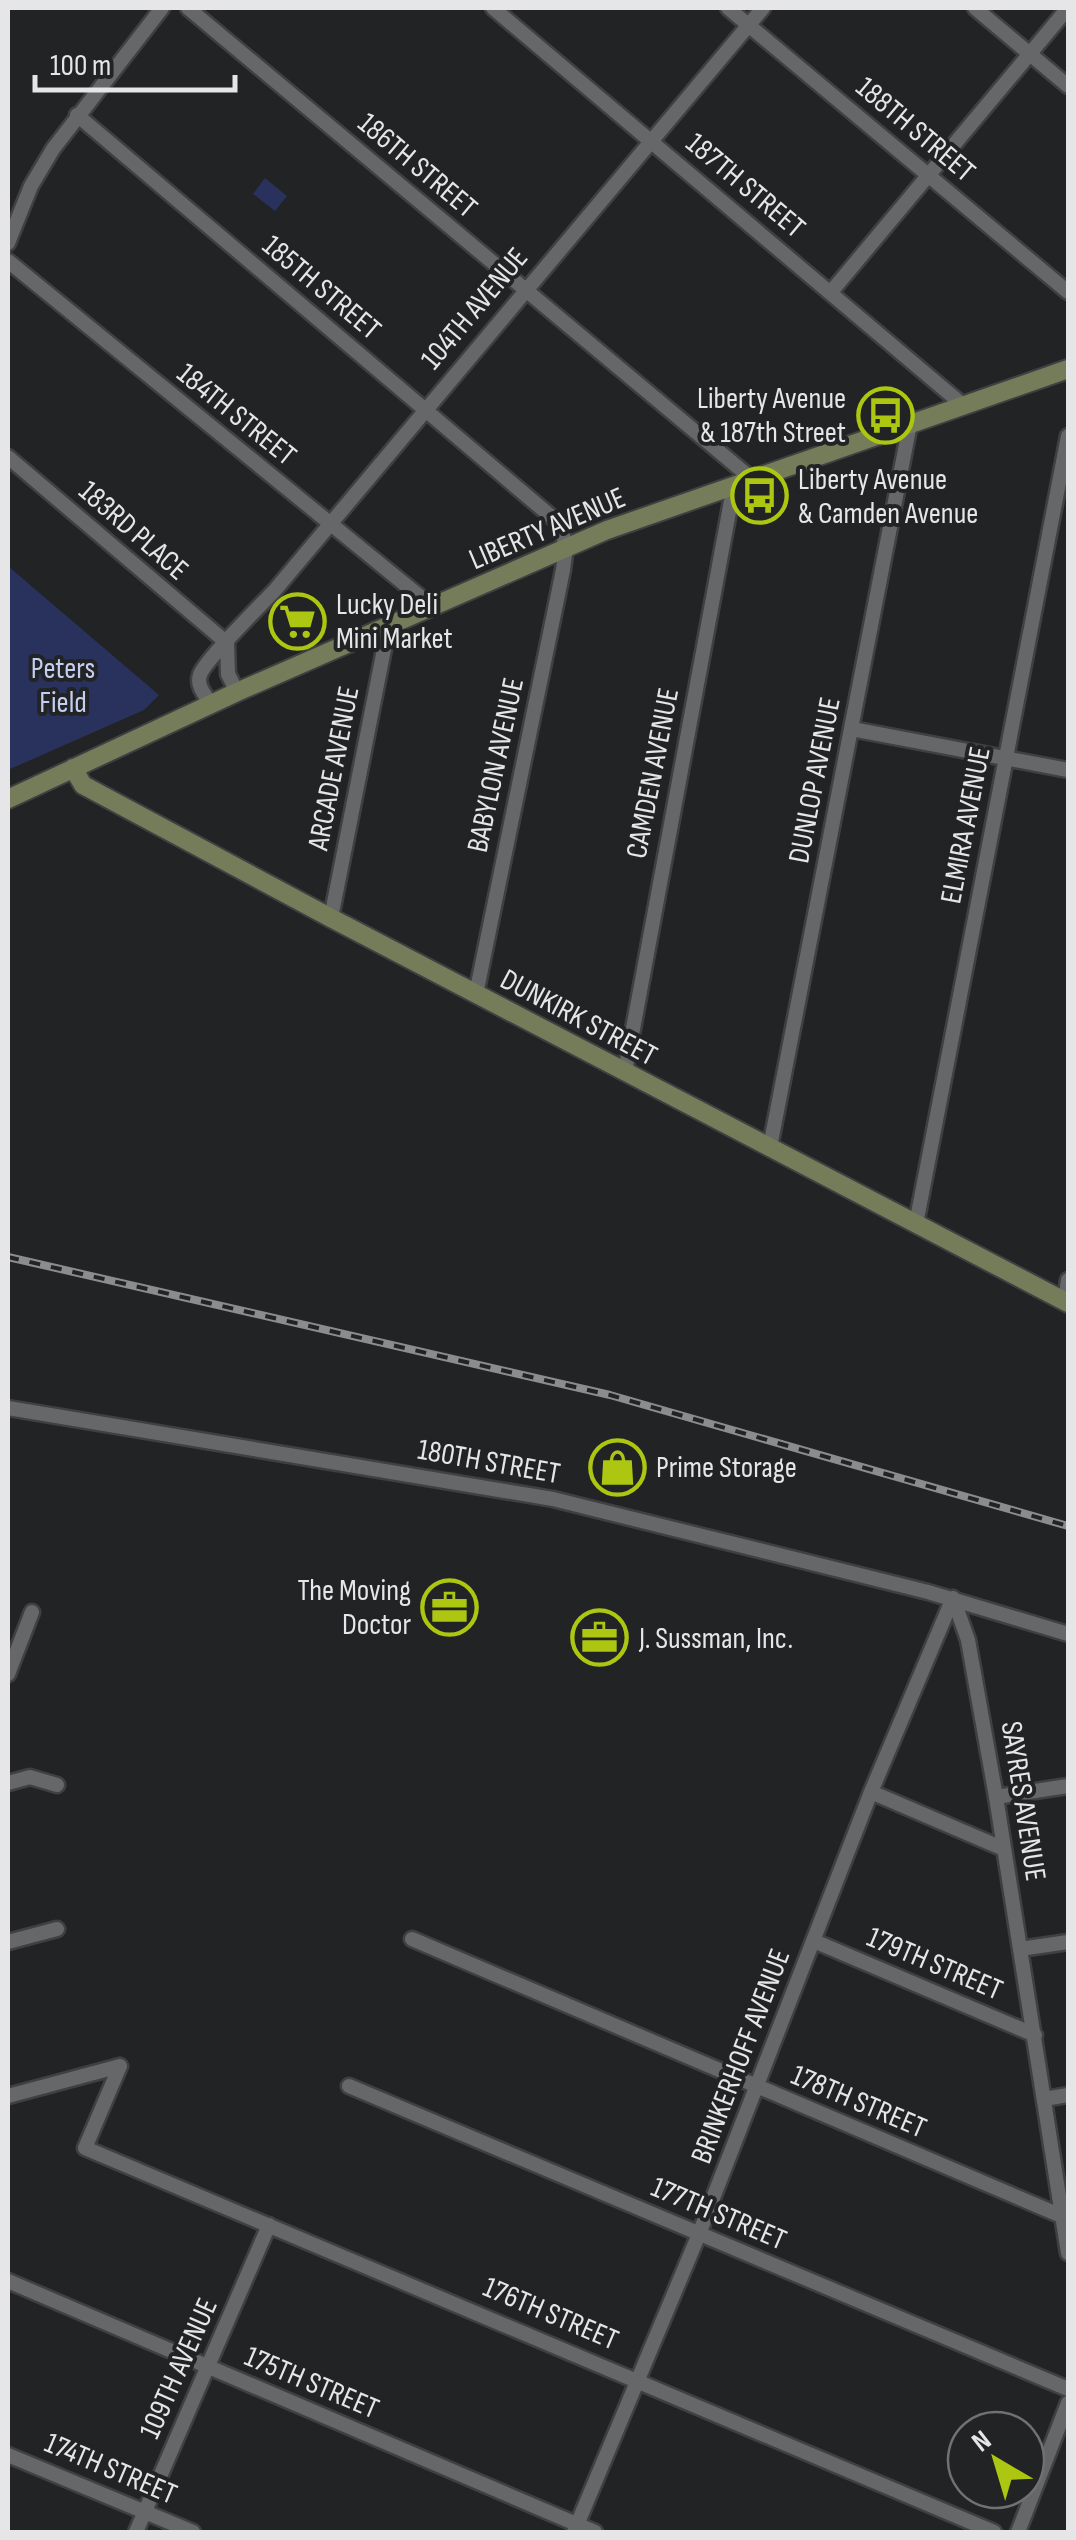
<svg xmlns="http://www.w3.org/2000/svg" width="1076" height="2540" viewBox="0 0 1076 2540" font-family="'Sofia Sans Condensed',sans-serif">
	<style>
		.green { fill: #28325c }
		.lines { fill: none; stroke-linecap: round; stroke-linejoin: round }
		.minor-casing { stroke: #404042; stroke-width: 19 }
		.secondary-casing { stroke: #404042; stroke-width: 22 }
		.minor { stroke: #666769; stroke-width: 14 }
		.secondary { stroke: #757c5a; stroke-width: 18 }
		.rail-casing { stroke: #8c8c8e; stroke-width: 8 }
		.rail { stroke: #222325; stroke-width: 4; stroke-dasharray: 11; stroke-linecap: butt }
		.labels { text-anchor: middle; stroke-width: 8; stroke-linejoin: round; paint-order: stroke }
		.street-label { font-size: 30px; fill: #e6e6e8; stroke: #222325 }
		.poi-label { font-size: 30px; fill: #e6e6e8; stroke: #222325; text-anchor: start }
		.park-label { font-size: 30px; fill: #c4cef0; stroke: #222325 }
	</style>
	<rect width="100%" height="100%" fill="#222325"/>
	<!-- green -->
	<path class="green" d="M265 178 287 196 275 211 253 194Z
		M8 566 159 695 144 710 8 770Z"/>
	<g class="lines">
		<defs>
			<path id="minor" d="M188 8 752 479
				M493 8 964 406
				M728 8 1068 292
				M975 8 1068 86
				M77 115 560 524 566 547 563 570 476 994
				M8 243 31 186 53 149 162 8
				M8 261 434 608
				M831 292 1068 8
				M8 457 227 643
				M227 643 228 674 237 692
				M211 704C206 696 196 686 200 675 204 661 261 605 275 590L763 8
				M852 729 1068 770
				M331 918 388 629
				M625 1072 734 485
				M770 1147 910 424
				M916 1224 1068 436
				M1065 1301 1068 1280
				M8 1408 553 1499 928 1592 1068 1634
				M953 1598 968 1640 996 1797 1068 2253
				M8 1674 32 1612
				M8 1783 30 1777 57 1785
				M871 1792 1004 1849
				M996 1797 1068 1786
				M412 1939 1064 2217
				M814 1941 1035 2035
				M8 1942 57 1929
				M1020 1949 1068 1942
				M120 2066 85 2148 994 2532
				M349 2086 1068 2389
				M8 2096 120 2066
				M1044 2099 1068 2095
				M8 2281 595 2532
				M8 2455 193 2532
				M136 2532 269 2225
				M574 2532 699 2234 871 1792 953 1598
				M1018 2532 1068 2403"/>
			<path id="secondary" d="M73 768 83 785 331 918 1068 1303
				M8 799 237 692 607 530 1068 369"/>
		</defs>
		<!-- minor casing -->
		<use href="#minor" class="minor-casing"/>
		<!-- secondary casing -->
		<use href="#secondary" class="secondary-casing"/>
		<!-- minor -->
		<use href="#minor" class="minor"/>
		<!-- secondary -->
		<use href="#secondary" class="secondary"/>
		<defs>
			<path id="rail" d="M8 1257 610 1395 1068 1526"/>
		</defs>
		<!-- rail casing -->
		<use href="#rail" class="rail-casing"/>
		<!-- rail -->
		<use href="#rail" class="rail"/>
	</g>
	<!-- icons -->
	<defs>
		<symbol id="bus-ring" viewBox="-11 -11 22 22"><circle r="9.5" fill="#222325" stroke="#acc612" stroke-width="1.5"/><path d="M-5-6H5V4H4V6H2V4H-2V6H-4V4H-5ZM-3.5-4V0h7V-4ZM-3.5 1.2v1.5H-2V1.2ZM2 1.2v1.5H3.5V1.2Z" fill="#acc612"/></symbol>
		<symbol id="supermarket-ring" viewBox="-11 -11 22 22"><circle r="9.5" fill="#222325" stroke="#acc612" stroke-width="1.5"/><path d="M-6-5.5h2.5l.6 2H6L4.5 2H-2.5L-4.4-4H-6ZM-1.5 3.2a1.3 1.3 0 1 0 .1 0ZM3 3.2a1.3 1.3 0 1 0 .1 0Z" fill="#acc612"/></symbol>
		<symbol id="shop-ring" viewBox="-11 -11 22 22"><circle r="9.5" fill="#222325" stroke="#acc612" stroke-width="1.5"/><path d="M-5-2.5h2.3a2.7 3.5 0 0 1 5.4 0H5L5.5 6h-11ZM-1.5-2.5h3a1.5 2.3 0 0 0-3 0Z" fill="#acc612"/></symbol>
		<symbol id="office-ring" viewBox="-11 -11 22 22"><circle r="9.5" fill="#222325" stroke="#acc612" stroke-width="1.5"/><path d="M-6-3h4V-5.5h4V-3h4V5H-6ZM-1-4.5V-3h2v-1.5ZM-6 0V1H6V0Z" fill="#acc612"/></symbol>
	</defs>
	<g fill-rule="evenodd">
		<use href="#bus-ring" x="854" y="384" width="63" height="63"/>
		<use href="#bus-ring" x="728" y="464" width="63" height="63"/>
		<use href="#supermarket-ring" x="266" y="590" width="63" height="63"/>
		<use href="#shop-ring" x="586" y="1436" width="63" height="63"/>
		<use href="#office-ring" x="418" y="1576" width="63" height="63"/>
		<use href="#office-ring" x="568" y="1606" width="63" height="63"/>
	</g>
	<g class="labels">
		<!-- street labels -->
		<g class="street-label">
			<text transform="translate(916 129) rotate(40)" y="10">188TH STREET</text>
			<text transform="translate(418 165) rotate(40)" y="10">186TH STREET</text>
			<text transform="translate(746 185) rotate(40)" y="10">187TH STREET</text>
			<text transform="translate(322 287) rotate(40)" y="10">185TH STREET</text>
			<text transform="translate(474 308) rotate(-50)" y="10">104TH AVENUE</text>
			<text transform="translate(237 414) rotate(39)" y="10">184TH STREET</text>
			<text transform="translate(547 528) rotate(-23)" y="10">LIBERTY AVENUE</text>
			<text transform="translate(134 530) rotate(41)" y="10">183RD PLACE</text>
			<text transform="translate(495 765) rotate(-78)" y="10">BABYLON AVENUE</text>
			<text transform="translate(333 768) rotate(-79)" y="10">ARCADE AVENUE</text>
			<text transform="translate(652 773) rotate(-79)" y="10">CAMDEN AVENUE</text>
			<text transform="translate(814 780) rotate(-79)" y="10">DUNLOP AVENUE</text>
			<text transform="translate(965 825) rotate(-79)" y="10">ELMIRA AVENUE</text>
			<text transform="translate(579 1017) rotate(28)" y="10">DUNKIRK STREET</text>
			<text transform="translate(489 1461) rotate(10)" y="10">180TH STREET</text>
			<text transform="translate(1024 1801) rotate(81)" y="10">SAYRES AVENUE</text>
			<text transform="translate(935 1963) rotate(23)" y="10">179TH STREET</text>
			<text transform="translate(740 2056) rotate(-69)" y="10">BRINKERHOFF AVENUE</text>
			<text transform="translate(859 2101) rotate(23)" y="10">178TH STREET</text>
			<text transform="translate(719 2213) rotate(23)" y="10">177TH STREET</text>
			<text transform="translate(551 2313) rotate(23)" y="10">176TH STREET</text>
			<text transform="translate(178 2368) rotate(-66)" y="10">109TH AVENUE</text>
			<text transform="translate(312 2382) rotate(23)" y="10">175TH STREET</text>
			<text transform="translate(111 2468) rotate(23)" y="10">174TH STREET</text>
		</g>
		<!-- poi labels -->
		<g class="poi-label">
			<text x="846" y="408" text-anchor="end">Liberty Avenue<tspan x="846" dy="34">&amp; 187th Street</tspan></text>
			<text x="798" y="489">Liberty Avenue<tspan x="798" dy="34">&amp; Camden Avenue</tspan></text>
			<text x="336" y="614">Lucky Deli<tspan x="336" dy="34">Mini Market</tspan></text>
			<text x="656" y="1477">Prime Storage</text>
			<text x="411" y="1600" text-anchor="end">The Moving<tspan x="411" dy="34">Doctor</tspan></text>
			<text x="639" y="1648">J. Sussman, Inc.</text>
		</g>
		<!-- park labels -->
		<g class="park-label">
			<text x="63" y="678">Peters<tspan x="63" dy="34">Field</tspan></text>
		</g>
	</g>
	<!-- border -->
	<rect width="1076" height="2540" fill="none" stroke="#e6e6e8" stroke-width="20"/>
	<!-- north arrow -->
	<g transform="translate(996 2460) rotate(322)"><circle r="48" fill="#222325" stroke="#707173" stroke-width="2.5"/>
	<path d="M0-8L18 38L0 25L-18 38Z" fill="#acc612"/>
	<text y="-15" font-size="28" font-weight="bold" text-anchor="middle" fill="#e6e6e8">N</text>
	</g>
	<!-- scale -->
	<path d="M35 75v15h200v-15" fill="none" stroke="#e6e6e8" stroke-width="5"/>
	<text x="50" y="75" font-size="30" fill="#e6e6e8" stroke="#222325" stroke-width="8" paint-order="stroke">100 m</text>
</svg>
